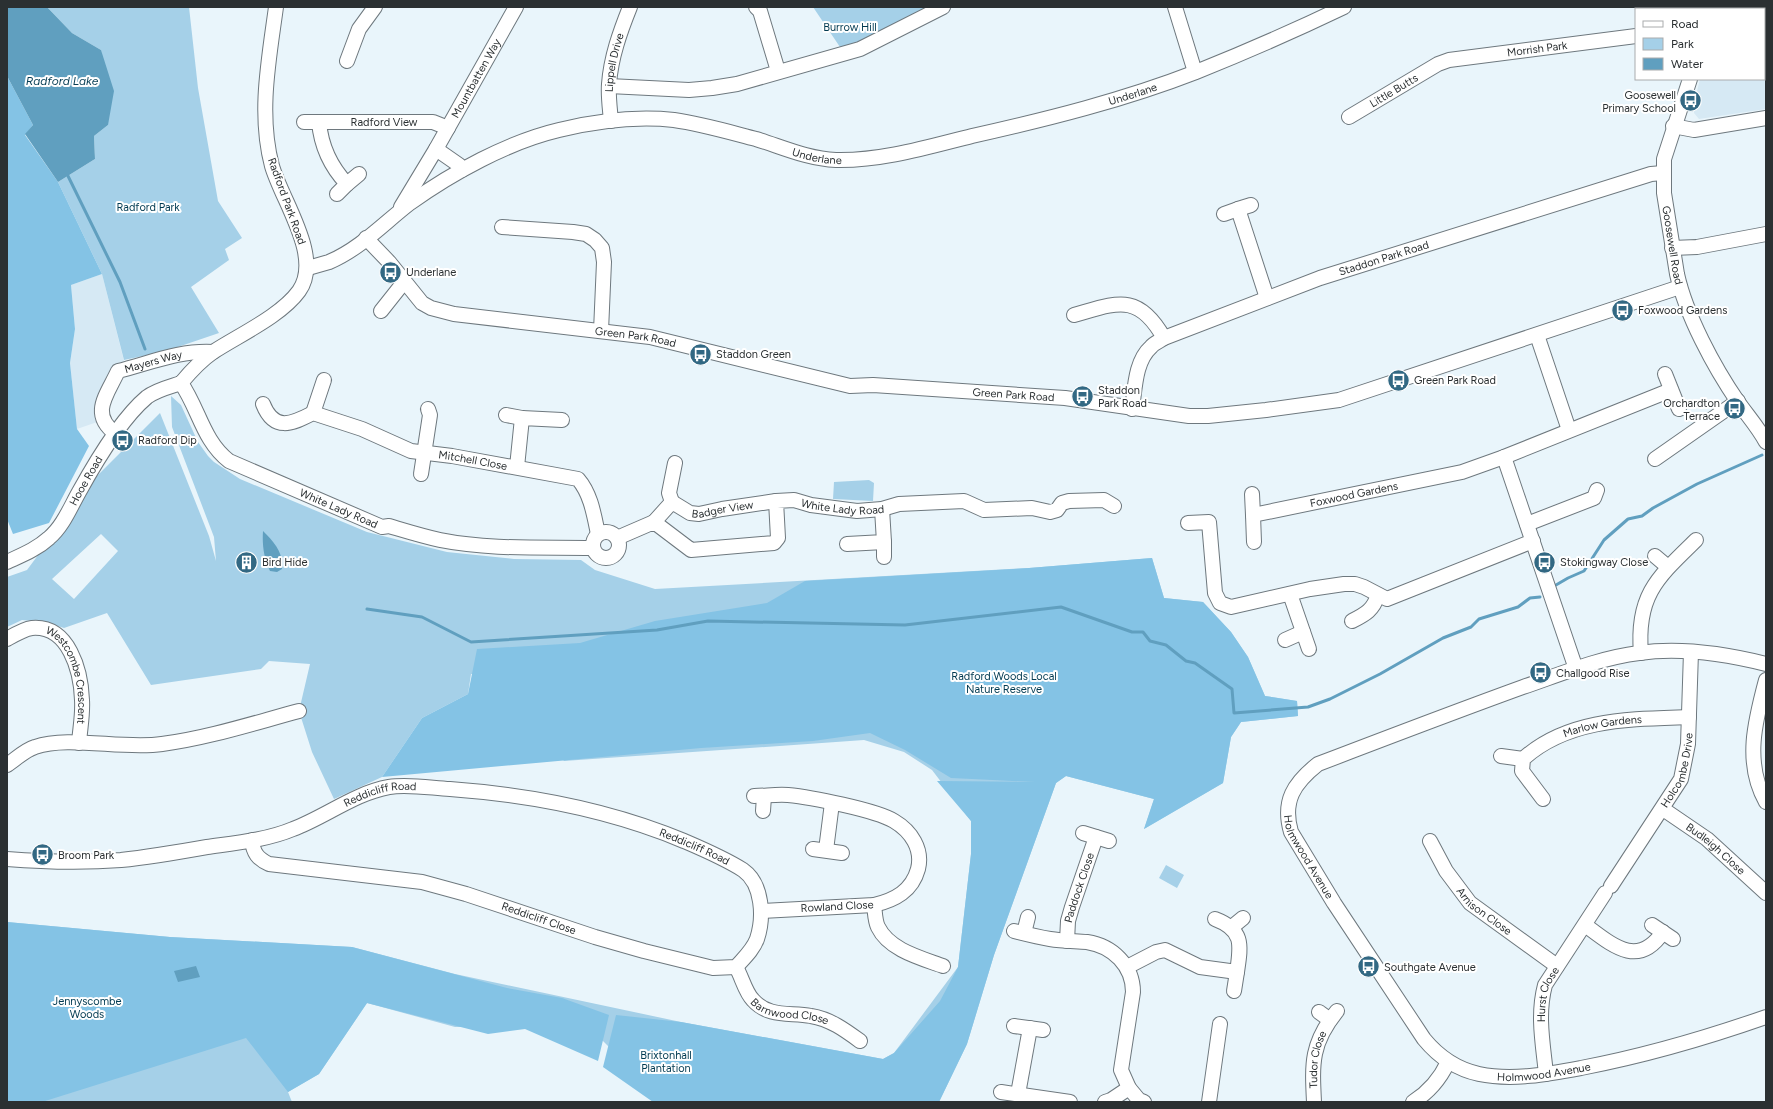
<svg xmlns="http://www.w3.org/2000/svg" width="1773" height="1109" viewBox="0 0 1773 1109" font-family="Figtree,sans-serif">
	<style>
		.built { fill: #d6e9f4 }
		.green { fill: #a5d0e8; fill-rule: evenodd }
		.forest { fill: #84c3e5 }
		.water { fill: #609fbf }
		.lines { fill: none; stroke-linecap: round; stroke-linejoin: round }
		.stream { stroke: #609fbf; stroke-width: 3 }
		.minor-casing { stroke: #6e787e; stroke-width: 16 }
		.minor { stroke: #fff; stroke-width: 14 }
		.labels { text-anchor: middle; stroke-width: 4; stroke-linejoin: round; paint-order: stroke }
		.park-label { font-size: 11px; fill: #013a51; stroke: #fff }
		.street-label { font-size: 11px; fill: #2b3032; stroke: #fff }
		.poi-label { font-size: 11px; fill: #2b3032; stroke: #fff; text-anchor: start }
		.water-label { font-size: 12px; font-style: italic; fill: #083f56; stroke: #fff }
	</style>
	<rect width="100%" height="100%" fill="#e9f5fb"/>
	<!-- built -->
	<path class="built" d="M1764 27H1766V109L1699 119 1694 113V103L1700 79H1764Z
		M102 274 126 369 118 371 103 420 77 429 70 363 75 329 71 285Z"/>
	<!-- green -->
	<path class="green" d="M47 7H189L198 88 218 201 242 238 225 249 229 260 191 287 219 333 166 351 124 360 102 274 58 182 95 159 94 136 108 125 101 50 72 33Z
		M813 7H936L873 40 840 47Z
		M171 396 181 405 198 442 208 456 214 462 240 479 367 532 447 552 514 559 581 560 595 570 655 589 1029 568 1152 558 1164 598 1203 602 1231 632 1248 657 1265 696 1297 701 1298 716 1241 722 1231 737 1223 783 1144 829 1154 799 1066 776 1056 783 994 955 967 1044 939 1102 613 1051 589 1027H455L367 1003 319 1074 288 1092 292 1102H7V922L170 937 352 947 455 974 681 1022 883 1059 894 1053 958 967 971 854V821L932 770 904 752 864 740 564 761 491 674H471L468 694 422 718 382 777 334 799 312 752 299 711 310 664 269 661 261 669 151 685 107 613 64 628 45 622 22 620 7 627V577L27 570 96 477 160 413 209 536 216 561 214 537 172 427ZM101 534 118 551 74 599 52 579Z
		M869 480 874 483 873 501 833 499 834 482Z
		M1166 865 1184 875 1177 888 1159 878Z"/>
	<!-- forest -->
	<path class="forest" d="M7 76 33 125 25 135 58 182 102 274 71 285 75 329 70 363 77 429 89 446 49 523 13 534 7 519Z
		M1152 558 1164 598 1203 602 1231 632 1248 657 1265 696 1297 701 1298 716 1241 722 1231 737 1223 783 1144 829 1154 799 1066 776 1056 783 994 955 967 1044 939 1102H653L603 1067 616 1015 681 1022 883 1059 894 1053 940 1001 958 967 971 854V821L937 781 1035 782 951 778 905 750 870 733 813 741 701 748 382 777 422 718 468 694 477 649 580 643 655 621 767 603 805 581 1029 568Z
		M7 922 170 937 352 947 507 988 562 998 609 1015 598 1061 525 1029 488 1034 367 1003 319 1074 288 1092 246 1038 42 1102H7Z"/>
	<!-- water -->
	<path class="water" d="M7 7H47L72 33 101 50 114 91 108 125 94 136 95 159 58 182 25 134 33 125 7 76Z
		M263 531C274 542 284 553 282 569L277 572 270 571C264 559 262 545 263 531Z
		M196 966 200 977 178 982 174 971Z"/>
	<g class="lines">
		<!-- stream -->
		<path class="stream" d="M68 176 120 282 145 349
			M1556 585 1568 578 1584 571 1604 540 1628 519 1642 516 1653 508 1697 484 1762 455
			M367 609 422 617 471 642 657 630 708 621 905 625 1061 607 1132 632H1143L1150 641 1166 645 1186 661 1195 663 1232 689 1234 713 1308 707 1330 699 1380 674 1443 638 1471 627 1479 619 1518 607 1530 598 1540 597"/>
		<defs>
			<g id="minor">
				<path d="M756 7 760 11 778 71"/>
				<path d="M1175 7 1195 72"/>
				<path d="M1701 9V7"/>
				<path d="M1764 19H1766"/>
				<path d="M347 61 359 29 375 7"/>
				<path id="s1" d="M1690 79 1664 159V193L1677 274C1686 315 1714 367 1738 402 1747 415 1758 427 1766 442"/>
				<path d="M609 86 689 90 712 88 737 84 860 49 943 7"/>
				<path id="s2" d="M1349 117 1438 64 1449 60 1636 36"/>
				<path id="s3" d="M611 121C610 109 608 96 609 84 611 57 620 32 630 7"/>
				<path id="s4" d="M304 122H433L448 128"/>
				<path d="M319 122C321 145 331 167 347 184L337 194"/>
				<path d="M1673 126 1694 130 1766 118"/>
				<path d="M436 149 459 165 462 170"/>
				<path d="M347 184 359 174"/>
				<path d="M1251 205 1238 209 1267 298"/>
				<path id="s5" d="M401 207 436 149 516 7"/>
				<path d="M1224 214 1238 209"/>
				<path d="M502 227 573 232 586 234 595 240 602 248 604 262 601 331"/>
				<path id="s6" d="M366 238 389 262 422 303 431 308 454 314 650 337 850 386 873 385 1065 398 1189 416H1208L1266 410 1339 400 1680 287"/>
				<path d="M1672 248 1697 247 1766 234"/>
				<path id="s7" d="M308 268C315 266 322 264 329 262 360 249 384 223 410 203 452 173 508 142 559 130 596 121 637 116 674 120 702 124 729 132 756 139 782 147 808 159 836 160 882 161 928 147 972 136 1048 119 1124 100 1196 72 1246 52 1296 30 1344 7"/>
				<path d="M381 311 404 282"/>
				<path d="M1074 315C1117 303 1138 292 1164 338"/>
				<path d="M1537 335 1569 430"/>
				<path d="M1665 374 1679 409"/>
				<path id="s8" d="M181 383C199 409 203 441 229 461L382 527 389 526C406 531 422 536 440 540 490 550 543 547 593 548"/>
				<path d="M181 383C191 371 200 361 213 352 239 335 281 316 299 291 323 257 282 201 272 166 258 114 269 59 276 7"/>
				<path id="s9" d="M263 404C274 432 292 424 313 413L362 429 411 451 452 456 578 479C591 494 594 515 598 534"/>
				<path id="s10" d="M1132 409C1135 389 1135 361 1151 347 1154 343 1160 341 1164 338L1320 278 1651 174 1663 173"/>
				<path d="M313 413 324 380"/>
				<path d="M506 415 522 418"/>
				<path id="s11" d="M116 434C89 414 107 395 118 371 150 363 180 350 213 352"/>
				<path d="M1504 457 1576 669"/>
				<path d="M1655 459 1738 401"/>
				<path d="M517 467 522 418 562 420"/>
				<path d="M421 474 430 415 428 409"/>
				<path d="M1252 494 1253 515"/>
				<path d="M672 502 669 493 675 463"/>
				<path id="s12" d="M654 522 672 502 690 513 699 514 722 509 776 501"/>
				<path d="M1188 523 1209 522 1215 593 1220 603 1231 607 1310 589 1344 584H1355L1364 587 1387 599 1533 541"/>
				<path d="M1527 524 1594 498 1597 490"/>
				<circle cx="606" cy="545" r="13"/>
				<path id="s13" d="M617 538 654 522 691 550 774 543 778 538 776 501 794 500 811 505 857 511 882 509 899 504 964 501 984 510 1032 508 1050 512 1057 510 1062 503 1069 501 1104 500 1114 506"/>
				<path d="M884 542V557"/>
				<path id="s14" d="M1254 542 1253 515 1462 472 1504 457 1671 390"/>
				<path d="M847 544 884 542 882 509"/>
				<path d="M1655 556 1668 567"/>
				<path id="s15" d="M7 562C22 555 37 549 49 538 63 526 70 508 79 492 95 463 122 418 147 397 156 390 169 387 181 383"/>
				<path d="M1290 594 1309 649"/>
				<path d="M1352 621C1366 614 1373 610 1378 595"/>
				<path id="s16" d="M7 639C14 635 24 629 32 628 69 625 81 671 82 700 83 714 80 729 79 743"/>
				<path d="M1285 640 1303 632"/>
				<path d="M1641 653C1636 595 1658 577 1696 540"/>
				<path id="s17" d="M1766 664C1726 654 1681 647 1639 653 1599 658 1561 674 1523 687 1454 712 1386 738 1318 764 1294 783 1282 801 1291 832L1334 903 1424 1039C1438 1056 1456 1069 1479 1074 1512 1081 1549 1074 1581 1068 1644 1056 1706 1038 1766 1017"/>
				<path d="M1766 680C1755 721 1744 763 1766 802"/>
				<path d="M1501 756 1523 759"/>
				<path d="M7 765C16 759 25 750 35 747 69 735 123 750 162 744 208 738 254 723 299 711"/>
				<path d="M754 796C765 796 777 794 788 795 810 797 876 810 894 821 911 831 923 849 918 869 912 891 895 900 874 905L761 911"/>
				<path id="s18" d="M1543 799 1522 771 1523 759C1568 718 1632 719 1689 717"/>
				<path id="s19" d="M1663 809 1707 839 1766 893"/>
				<path d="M763 811 764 796"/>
				<path d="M1083 833 1109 841"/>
				<path id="s20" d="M1430 841 1446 871 1470 903 1557 966"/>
				<path d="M813 849 842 853"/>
				<path d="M826 850 832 803"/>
				<path id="s21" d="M7 859C45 862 83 863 121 860 150 857 179 852 207 847 235 843 267 840 293 829 325 817 355 793 389 787 408 784 431 788 450 789 531 795 610 810 684 841 705 850 724 858 743 870 763 884 764 918 757 939 753 950 744 958 736 967L713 968 644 951 595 937 466 894 422 882 269 864C258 859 253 853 252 840"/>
				<path id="s22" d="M1611 886 1681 779 1688 744 1691 652"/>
				<path d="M874 905C875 912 875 921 878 927 889 950 921 958 943 966"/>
				<path d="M1585 925C1612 945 1638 969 1663 932"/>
				<path d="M1652 925 1673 939"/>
				<path d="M1232 927 1243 918"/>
				<path d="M1014 931C1026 934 1038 937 1050 939 1062 941 1075 941 1087 942 1113 946 1133 966 1133 992L1121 1070 1129 1088 1139 1100 1144 1102"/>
				<path d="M1024 933 1028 917"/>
				<path id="s23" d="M1067 941 1068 921 1072 907 1096 837"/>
				<path id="s24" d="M736 967C742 977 745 992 753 1000 769 1018 790 1012 811 1016 830 1019 845 1030 860 1041"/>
				<path d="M1127 967 1156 952 1165 950 1200 967 1237 972C1241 945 1244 930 1215 919"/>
				<path d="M1234 991 1237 972"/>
				<path d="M1319 1012 1330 1020"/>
				<path d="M1014 1026 1043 1030"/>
				<path id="s25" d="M1546 1074C1543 1044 1537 1015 1545 985L1605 893"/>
				<path d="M1001 1092 1070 1102"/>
				<path d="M1018 1094 1030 1028"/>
				<path d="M1105 1102 1111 1100 1129 1088"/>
				<path d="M1209 1102 1220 1024"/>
				<path id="s26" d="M1314 1102C1312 1063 1311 1043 1337 1011"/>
				<path d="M1413 1102C1429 1092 1440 1079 1448 1062"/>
			</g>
		</defs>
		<!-- minor casing -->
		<use href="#minor" class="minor-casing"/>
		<!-- minor -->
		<use href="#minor" class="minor"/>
	</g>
	<!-- icons -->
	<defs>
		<symbol id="bus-disc" viewBox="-11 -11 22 22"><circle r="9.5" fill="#326883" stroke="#fff"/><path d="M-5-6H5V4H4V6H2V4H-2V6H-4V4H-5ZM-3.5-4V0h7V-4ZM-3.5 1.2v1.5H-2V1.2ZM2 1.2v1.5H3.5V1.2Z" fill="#fff"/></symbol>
		<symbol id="building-disc" viewBox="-11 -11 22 22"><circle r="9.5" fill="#326883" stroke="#fff"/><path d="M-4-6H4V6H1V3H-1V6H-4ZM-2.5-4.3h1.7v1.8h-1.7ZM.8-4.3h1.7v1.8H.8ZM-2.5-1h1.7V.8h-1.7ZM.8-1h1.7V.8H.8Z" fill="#fff"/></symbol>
	</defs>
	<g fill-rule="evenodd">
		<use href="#bus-disc" x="1678" y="88" width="25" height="25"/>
		<use href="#bus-disc" x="378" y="260" width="25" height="25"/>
		<use href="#bus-disc" x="1610" y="298" width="25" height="25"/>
		<use href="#bus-disc" x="688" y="342" width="25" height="25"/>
		<use href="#bus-disc" x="1386" y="368" width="25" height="25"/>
		<use href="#bus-disc" x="1070" y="384" width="25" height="25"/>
		<use href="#bus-disc" x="1722" y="396" width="25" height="25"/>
		<use href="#bus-disc" x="110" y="428" width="25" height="25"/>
		<use href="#building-disc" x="234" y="550" width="25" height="25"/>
		<use href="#bus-disc" x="1532" y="550" width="25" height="25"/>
		<use href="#bus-disc" x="1528" y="660" width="25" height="25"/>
		<use href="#bus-disc" x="30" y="842" width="25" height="25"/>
		<use href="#bus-disc" x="1356" y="954" width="25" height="25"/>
	</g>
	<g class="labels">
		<!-- park labels -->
		<g class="park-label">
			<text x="850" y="31">Burrow Hill</text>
			<text x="148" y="211">Radford Park</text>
			<text x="1004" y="680">Radford Woods Local<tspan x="1004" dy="13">Nature Reserve</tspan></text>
			<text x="87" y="1005">Jennyscombe<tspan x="87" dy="13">Woods</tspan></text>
			<text x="666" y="1059">Brixtonhall<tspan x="666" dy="13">Plantation</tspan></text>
		</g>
		<!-- street labels -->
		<g class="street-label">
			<text dy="4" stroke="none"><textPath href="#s2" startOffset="204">Morrish Park</textPath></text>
			<text dy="4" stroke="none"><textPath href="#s3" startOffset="59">Lippell Drive</textPath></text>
			<text dy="4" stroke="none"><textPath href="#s5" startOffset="149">Mountbatten Way</textPath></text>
			<text dy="4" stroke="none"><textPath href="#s2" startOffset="52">Little Butts</textPath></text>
			<text dy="4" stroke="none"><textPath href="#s7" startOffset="877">Underlane</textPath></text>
			<text dy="4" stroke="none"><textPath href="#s4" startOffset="80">Radford View</textPath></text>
			<text dy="4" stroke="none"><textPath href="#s7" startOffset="553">Underlane</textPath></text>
			<text transform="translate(287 201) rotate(70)" y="4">Radford Park Road</text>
			<text dy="4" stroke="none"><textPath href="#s1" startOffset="171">Goosewell Road</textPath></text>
			<text dy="4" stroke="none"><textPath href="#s10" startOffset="316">Staddon Park Road</textPath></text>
			<text dy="4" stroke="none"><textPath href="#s6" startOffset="303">Green Park Road</textPath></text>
			<text dy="4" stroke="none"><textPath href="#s11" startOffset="108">Mayers Way</textPath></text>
			<text dy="4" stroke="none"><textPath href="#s6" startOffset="687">Green Park Road</textPath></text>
			<text dy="4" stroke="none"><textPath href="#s9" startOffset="229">Mitchell Close</textPath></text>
			<text dy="4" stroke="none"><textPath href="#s15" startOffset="117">Hooe Road</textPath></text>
			<text dy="4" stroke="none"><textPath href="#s14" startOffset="130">Foxwood Gardens</textPath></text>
			<text dy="4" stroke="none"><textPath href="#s13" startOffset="281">White Lady Road</textPath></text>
			<text dy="4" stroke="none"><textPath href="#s8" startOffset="212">White Lady Road</textPath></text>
			<text dy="4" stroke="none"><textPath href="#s12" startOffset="81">Badger View</textPath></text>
			<text dy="4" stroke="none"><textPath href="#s16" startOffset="96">Westcombe Crescent</textPath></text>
			<text dy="4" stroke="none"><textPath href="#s18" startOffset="135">Marlow Gardens</textPath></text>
			<text dy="4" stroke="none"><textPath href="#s22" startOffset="135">Holcombe Drive</textPath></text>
			<text dy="4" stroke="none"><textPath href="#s21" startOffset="384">Reddicliff Road</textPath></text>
			<text dy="4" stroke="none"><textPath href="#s21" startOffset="708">Reddicliff Road</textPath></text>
			<text dy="4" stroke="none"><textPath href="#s19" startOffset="66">Budleigh Close</textPath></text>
			<text dy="4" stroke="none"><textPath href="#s17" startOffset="577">Holmwood Avenue</textPath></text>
			<text dy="4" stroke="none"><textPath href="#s23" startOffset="55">Paddock Close</textPath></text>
			<text transform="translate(837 906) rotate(-3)" y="4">Rowland Close</text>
			<text dy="4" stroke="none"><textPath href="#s20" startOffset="90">Arnison Close</textPath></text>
			<text transform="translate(539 918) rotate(19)" y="4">Reddicliff Close</text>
			<text dy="4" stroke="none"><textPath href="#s25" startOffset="81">Hurst Close</textPath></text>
			<text dy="4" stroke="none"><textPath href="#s24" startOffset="77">Barnwood Close</textPath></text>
			<text dy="4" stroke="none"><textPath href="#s26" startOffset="43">Tudor Close</textPath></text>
			<text dy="4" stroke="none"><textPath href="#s17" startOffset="925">Holmwood Avenue</textPath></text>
		</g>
		<!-- poi labels -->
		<g class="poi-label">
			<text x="1676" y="99" text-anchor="end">Goosewell<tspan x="1676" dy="13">Primary School</tspan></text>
			<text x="406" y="276">Underlane</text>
			<text x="1638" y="314">Foxwood Gardens</text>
			<text x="716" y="358">Staddon Green</text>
			<text x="1414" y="384">Green Park Road</text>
			<text x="1098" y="394">Staddon<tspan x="1098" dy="13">Park Road</tspan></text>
			<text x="1720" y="407" text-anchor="end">Orchardton<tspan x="1720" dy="13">Terrace</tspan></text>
			<text x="138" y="444">Radford Dip</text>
			<text x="262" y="566">Bird Hide</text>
			<text x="1560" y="566">Stokingway Close</text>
			<text x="1556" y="677">Challgood Rise</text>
			<text x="58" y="859">Broom Park</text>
			<text x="1384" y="971">Southgate Avenue</text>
		</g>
		<!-- water labels -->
		<g class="water-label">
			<text x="62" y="85">Radford Lake</text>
		</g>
	</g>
	<!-- border -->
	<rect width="1773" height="1109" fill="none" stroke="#2b3032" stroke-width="16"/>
	<!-- legend -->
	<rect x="1635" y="8" width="130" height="72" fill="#ffffff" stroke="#aaacad"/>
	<rect x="1643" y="21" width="20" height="6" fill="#ffffff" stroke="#aaacad"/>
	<text x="1671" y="28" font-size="12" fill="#2b3032">Road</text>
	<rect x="1643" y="38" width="20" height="12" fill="#a5d0e8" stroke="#aaacad"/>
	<text x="1671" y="48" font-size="12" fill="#2b3032">Park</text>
	<rect x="1643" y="58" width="20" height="12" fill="#609fbf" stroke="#aaacad"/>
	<text x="1671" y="68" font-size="12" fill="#2b3032">Water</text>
</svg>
